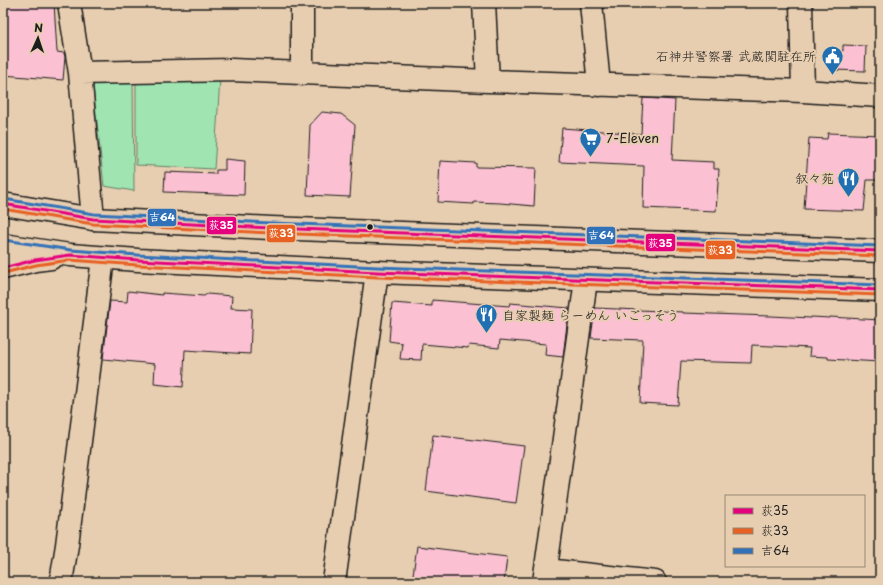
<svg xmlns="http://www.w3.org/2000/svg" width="883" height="585" viewBox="0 0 883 585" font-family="'Playpen Sans','Klee One',sans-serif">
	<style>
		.green { fill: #a0e5b1; stroke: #5e8066 }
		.building { fill: #fbc1d3; stroke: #1c1c1c }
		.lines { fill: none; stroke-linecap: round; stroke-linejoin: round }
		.street-casing { stroke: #1c1c1c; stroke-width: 25 }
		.primary-casing { stroke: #1c1c1c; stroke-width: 25 }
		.street { stroke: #e8ceb0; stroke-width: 22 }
		.primary { stroke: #e8ceb0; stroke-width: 22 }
		.bus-1-casing { stroke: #e8ceb0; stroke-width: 6 }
		.bus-2-casing { stroke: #e8ceb0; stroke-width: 6 }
		.bus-3-casing { stroke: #e8ceb0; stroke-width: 6 }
		.bus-1 { stroke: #e5007d; stroke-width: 3 }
		.bus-2 { stroke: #e76122; stroke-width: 3 }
		.bus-3 { stroke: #3071b9; stroke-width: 3 }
		.bus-dot { fill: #1c1c1c; stroke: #e8ceb0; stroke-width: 1.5 }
		.labels { text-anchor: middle; stroke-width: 4; stroke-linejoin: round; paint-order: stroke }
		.poi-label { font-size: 13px; fill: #1c1c1c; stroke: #e8ceb0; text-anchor: end }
		.line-badge { stroke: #e8ceb0; stroke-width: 1.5 }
		.badge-label { font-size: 11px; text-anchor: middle; font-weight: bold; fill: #fff }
	</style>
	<rect width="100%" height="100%" fill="#e8ceb0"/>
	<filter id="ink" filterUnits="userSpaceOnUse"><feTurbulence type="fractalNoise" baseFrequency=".025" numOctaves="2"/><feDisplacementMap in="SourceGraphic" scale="8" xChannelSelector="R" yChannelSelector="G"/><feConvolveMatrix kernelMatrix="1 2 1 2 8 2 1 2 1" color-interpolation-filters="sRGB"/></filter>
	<g filter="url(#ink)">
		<!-- green -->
		<path class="green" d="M220 79 214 169 136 165V81Z
			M133 81 134 191 104 186 93 86 97 82Z"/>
		<!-- building -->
		<path class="building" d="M3 3H54L57 52 64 53 65 57 63 80 3 75V42H5Z
			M843 45 866 46 865 71 834 70 835 51H843Z
			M643 98 675 100 672 160 714 162V169H719L716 211 643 208 644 166 559 162 562 128 641 134Z
			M322 112 341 114 355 125 350 197 307 195 310 125Z
			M828 133 880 135V180H867L864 211 804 209 809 138 827 139Z
			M225 159 245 161 244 195 164 192 165 172 216 174V170H225Z
			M440 161 476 163V167L536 168 534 206 500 203 474 202V204L438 202Z
			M128 291 162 295V293L204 296 207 294 232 296 231 308 252 309 250 354 185 350 183 387 154 384 155 364 103 359 110 301 127 302Z
			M432 300 509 306 510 303 569 308 563 357 545 355 546 344 500 340 499 348 469 345 468 348 422 344 421 360 400 359 402 343 389 341 392 303 432 306Z
			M595 308 683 312V313L770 316H771L811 318V317L830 318V317L880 320V362L828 359V357L809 356 810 348 752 345 751 363 681 361 678 405 640 403 643 340 591 338Z
			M433 435 524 446 516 503 426 491Z
			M417 546 507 557 504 582H412Z"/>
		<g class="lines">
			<defs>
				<path id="street" d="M69 3 80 73 93 219
					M484 3 488 81
					M591 3 599 85
					M801 3 803 91
					M80 73 232 70 488 81 803 91 880 96
					M302 74V3
					M546 570 655 582
					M61 582 67 545 103 258
					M334 582 377 272
					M544 582 586 280"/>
				<path id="primary" d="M3 204 93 219 271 228 880 251
					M3 245 70 255 138 260 377 272 880 290
					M3 268 35 260 51 258"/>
			</defs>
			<!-- street casing -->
			<use href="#street" class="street-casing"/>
			<!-- primary casing -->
			<use href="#primary" class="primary-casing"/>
			<!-- street -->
			<use href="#street" class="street"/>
			<!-- primary -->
			<use href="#primary" class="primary"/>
			<defs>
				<path id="bus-1" d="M3 204 93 219 271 228 880 251
					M3 268 35 260 70 255 138 260 377 272 880 290"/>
				<path id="bus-2" d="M3 209 93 224 271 233 880 256
					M4 273 36 265 70 260 138 265 377 277 880 295"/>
				<path id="bus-3" d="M4 199 94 214 271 223 880 246
					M4 240 71 250 138 255 377 267 880 285"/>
			</defs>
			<!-- bus-1 casing -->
			<use href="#bus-1" class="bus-1-casing"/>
			<!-- bus-2 casing -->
			<use href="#bus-2" class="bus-2-casing"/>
			<!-- bus-3 casing -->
			<use href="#bus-3" class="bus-3-casing"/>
			<!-- bus-1 -->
			<use href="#bus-1" class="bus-1"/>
			<!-- bus-2 -->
			<use href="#bus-2" class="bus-2"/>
			<!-- bus-3 -->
			<use href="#bus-3" class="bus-3"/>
		</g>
	</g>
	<!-- icons -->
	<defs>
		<symbol id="civic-pin" viewBox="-11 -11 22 30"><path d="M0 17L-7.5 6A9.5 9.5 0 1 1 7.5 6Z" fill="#1f6fb2" stroke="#e8ceb0"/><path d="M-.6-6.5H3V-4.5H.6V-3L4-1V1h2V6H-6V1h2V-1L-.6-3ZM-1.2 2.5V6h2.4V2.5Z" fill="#fff"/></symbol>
		<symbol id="supermarket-pin" viewBox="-11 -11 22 30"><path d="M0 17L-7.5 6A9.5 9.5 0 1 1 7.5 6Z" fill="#1f6fb2" stroke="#e8ceb0"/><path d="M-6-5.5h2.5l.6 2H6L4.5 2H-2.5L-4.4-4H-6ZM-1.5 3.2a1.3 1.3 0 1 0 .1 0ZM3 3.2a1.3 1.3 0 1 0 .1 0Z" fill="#fff"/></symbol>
		<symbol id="restaurant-pin" viewBox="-11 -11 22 30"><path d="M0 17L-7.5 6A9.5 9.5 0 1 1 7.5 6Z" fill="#1f6fb2" stroke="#e8ceb0"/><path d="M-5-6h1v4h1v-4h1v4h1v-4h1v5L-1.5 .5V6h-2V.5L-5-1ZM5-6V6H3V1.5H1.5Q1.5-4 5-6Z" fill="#fff"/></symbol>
	</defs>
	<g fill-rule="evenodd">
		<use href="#civic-pin" x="820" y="44" width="25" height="34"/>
		<use href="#supermarket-pin" x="578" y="126" width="25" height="34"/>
		<use href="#restaurant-pin" x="836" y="166" width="25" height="34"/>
		<use href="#restaurant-pin" x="474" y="302" width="25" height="34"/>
	</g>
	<!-- markers -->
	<circle class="bus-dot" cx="370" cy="227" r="3.5"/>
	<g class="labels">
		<!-- poi labels -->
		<g class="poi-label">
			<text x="816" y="61">石神井警察署 武蔵関駐在所</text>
			<text x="606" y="143" text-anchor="start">7-Eleven</text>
			<text x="834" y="183">叙々苑</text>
			<text x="502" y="320" text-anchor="start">自家製麺 らーめん いごっそう</text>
		</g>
	</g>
	<g class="line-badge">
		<rect x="147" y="208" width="30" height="19" rx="4" fill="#3071b9"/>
		<rect x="206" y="216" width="31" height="19" rx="4" fill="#e5007d"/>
		<rect x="266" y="224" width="30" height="19" rx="4" fill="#e76122"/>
		<rect x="586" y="226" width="30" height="19" rx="4" fill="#3071b9"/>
		<rect x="645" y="233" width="31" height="19" rx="4" fill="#e5007d"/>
		<rect x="705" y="240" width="31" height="20" rx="4" fill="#e76122"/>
	</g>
	<g class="badge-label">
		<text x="162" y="221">吉64</text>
		<text x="221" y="229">荻35</text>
		<text x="281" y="237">荻33</text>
		<text x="601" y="239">吉64</text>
		<text x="660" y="247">荻35</text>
		<text x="720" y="254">荻33</text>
	</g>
	<!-- margin -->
	<rect width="883" height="585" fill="none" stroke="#e8ceb0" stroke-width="16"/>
	<rect x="8" y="8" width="867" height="569" fill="none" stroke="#1c1c1c" stroke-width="1.5" filter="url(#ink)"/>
	<!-- legend -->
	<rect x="725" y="495" width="140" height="72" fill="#e8ceb0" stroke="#968775"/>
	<rect x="733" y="508" width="20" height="6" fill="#e5007d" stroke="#968775"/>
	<text x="761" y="515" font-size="12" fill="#1c1c1c">荻35</text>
	<rect x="733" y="528" width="20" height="6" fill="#e76122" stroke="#968775"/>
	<text x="761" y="535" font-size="12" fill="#1c1c1c">荻33</text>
	<rect x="733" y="548" width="20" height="6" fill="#3071b9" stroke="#968775"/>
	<text x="761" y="555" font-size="12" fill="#1c1c1c">吉64</text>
	<!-- north arrow -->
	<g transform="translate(38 38) rotate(3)" stroke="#e8ceb0" stroke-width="3" paint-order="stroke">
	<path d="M0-3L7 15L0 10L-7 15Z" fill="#1c1c1c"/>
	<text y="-6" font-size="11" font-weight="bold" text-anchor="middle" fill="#1c1c1c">N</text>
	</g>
</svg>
